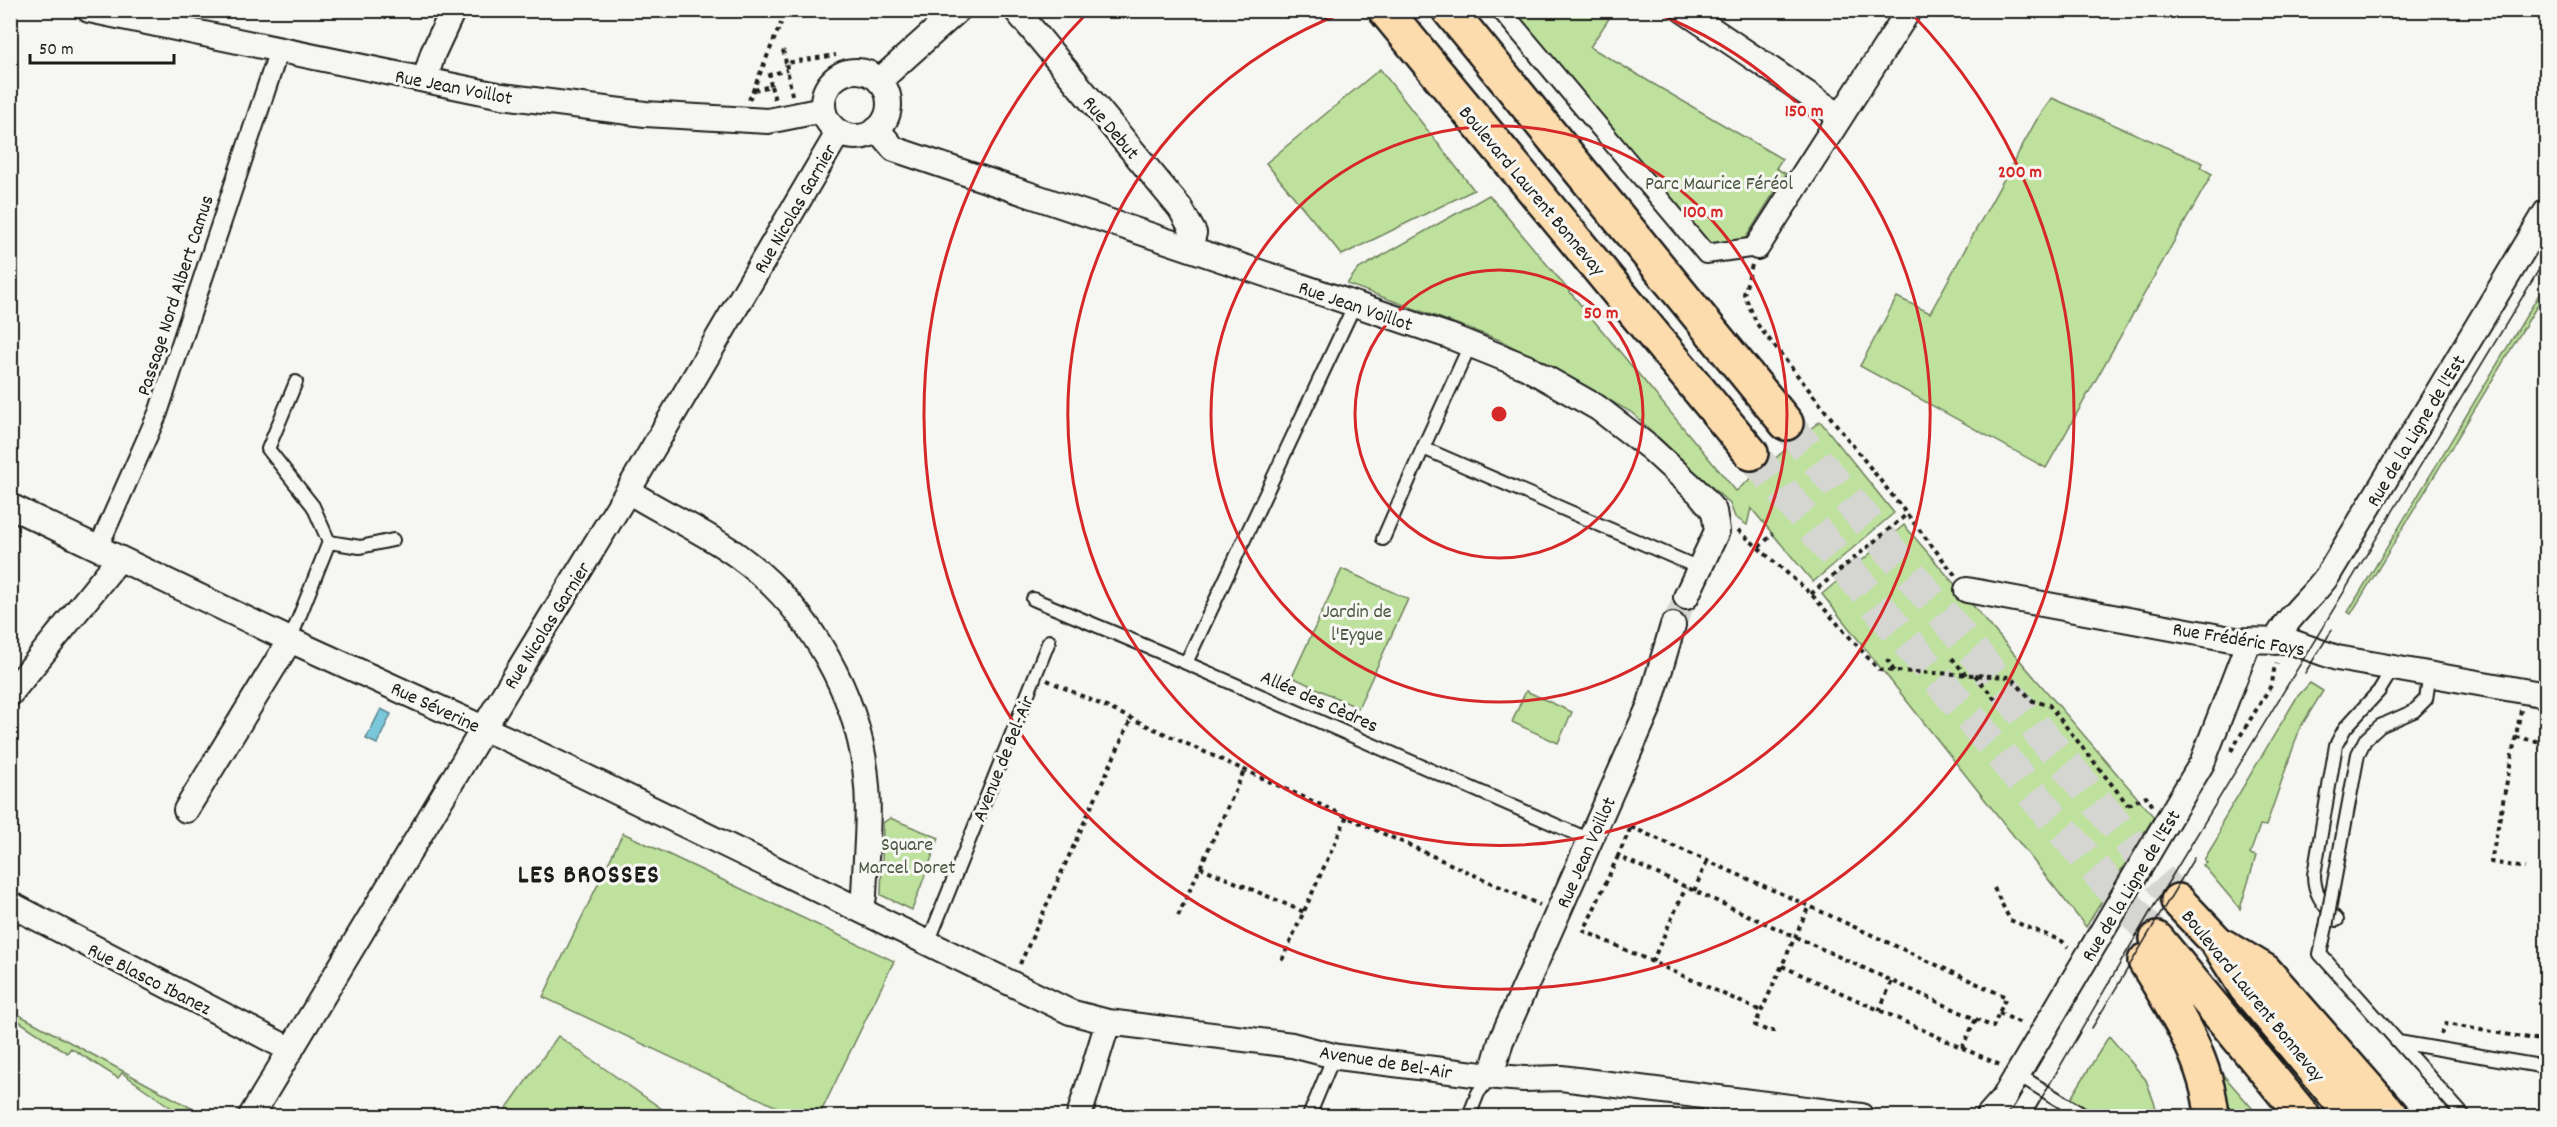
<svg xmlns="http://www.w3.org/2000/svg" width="2557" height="1127" viewBox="0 0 2557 1127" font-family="Dekko,sans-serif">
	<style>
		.green { fill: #bee29d; stroke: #6d7f5c; stroke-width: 1.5 }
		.water { fill: #7ac7d9; stroke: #54838d; stroke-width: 1.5 }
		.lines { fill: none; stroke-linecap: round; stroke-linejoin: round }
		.minor-tunnel { stroke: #d5d5d2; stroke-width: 24; stroke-dasharray: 24 12; stroke-linecap: butt }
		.trunk-tunnel { stroke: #d5d5d2; stroke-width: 33; stroke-dasharray: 33 16; stroke-linecap: butt }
		.service-casing { stroke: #1c1c1c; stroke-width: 16 }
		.pedestrian-casing { stroke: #1c1c1c; stroke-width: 22 }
		.minor-casing { stroke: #1c1c1c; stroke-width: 28 }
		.trunk-casing { stroke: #1c1c1c; stroke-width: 38 }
		.path { stroke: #1c1c1c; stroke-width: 4; stroke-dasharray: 4.5 4.5; stroke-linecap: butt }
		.service { stroke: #f6f6f2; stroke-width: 12 }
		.pedestrian { stroke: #f6f6f2; stroke-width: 18 }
		.minor { stroke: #f6f6f2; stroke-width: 24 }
		.trunk { stroke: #fcdcac; stroke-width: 33 }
		.tram { stroke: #1c1c1c; stroke-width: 1.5 }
		.service-bridge-casing { stroke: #1c1c1c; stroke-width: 16; stroke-linecap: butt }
		.minor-bridge-casing { stroke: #1c1c1c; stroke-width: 28; stroke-linecap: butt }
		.path-bridge { stroke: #1c1c1c; stroke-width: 4; stroke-dasharray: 4.5 4.5; stroke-linecap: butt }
		.service-bridge { stroke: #f6f6f2; stroke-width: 12 }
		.minor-bridge { stroke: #f6f6f2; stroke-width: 24 }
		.ring { fill: none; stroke: #d62828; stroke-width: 3 }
		.labels { text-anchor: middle; stroke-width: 6; stroke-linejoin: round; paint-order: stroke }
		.street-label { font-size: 20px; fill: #1c1c1c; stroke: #f6f6f2 }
		.park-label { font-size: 20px; fill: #4d5743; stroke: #f6f6f2 }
		.district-label { font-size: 26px; font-weight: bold; letter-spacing: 1.5px; fill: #1c1c1c; stroke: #f6f6f2 }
		.centre { fill: #d62828; stroke: #f6f6f2; stroke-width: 3 }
		.ring-label { font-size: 18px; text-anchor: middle; font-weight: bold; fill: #d62828; stroke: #f6f6f2; stroke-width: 6; stroke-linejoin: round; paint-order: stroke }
	</style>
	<rect width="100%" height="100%" fill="#f6f6f2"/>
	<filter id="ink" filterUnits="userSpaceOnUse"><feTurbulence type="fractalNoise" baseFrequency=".0167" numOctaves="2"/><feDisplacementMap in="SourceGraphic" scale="12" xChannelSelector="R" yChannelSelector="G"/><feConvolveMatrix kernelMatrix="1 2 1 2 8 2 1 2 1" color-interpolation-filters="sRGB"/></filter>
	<g filter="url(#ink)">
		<!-- green -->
		<path class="green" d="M1508 11H1614L1590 47 1782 159 1776 168 1786 174 1740 247 1710 250Z
			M1380 69 1474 190 1342 255 1266 163Z
			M2052 98 2203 163 2200 167 2212 174 2046 468 1860 366 1897 297 1930 313 2036 121Z
			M1489 195 1736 491 1820 421 1894 513 1813 582 1751 508 1747 525 1735 517 1730 504 1631 412 1500 340 1347 284 1357 270Z
			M2546 283V291L2351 614 2348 612Z
			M1904 525 2154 817 2086 927 1822 594Z
			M1342 569 1408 599 1358 708 1292 677Z
			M2310 683 2323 691 2300 728 2266 826 2260 825 2250 854 2256 856 2240 909 2203 865 2207 863 2204 860 2218 837 2222 822 2297 697Z
			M1526 691 1572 712 1558 743 1512 722Z
			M890 818 939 838 912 910 881 895 883 823Z
			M623 833 894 961 819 1116H796L543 997Z
			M10 1010 206 1116H183L122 1073 118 1078 71 1048 67 1053 11 1016Z
			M558 1036 672 1116H501Z
			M2109 1036 2146 1080 2159 1116H2060Z
			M2218 1069 2259 1116H2222Z"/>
		<!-- water -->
		<path class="water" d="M381 709 391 714 377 744 366 739Z"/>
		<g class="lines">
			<!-- minor-tunnel -->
			<path class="minor-tunnel" d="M1673 625 1686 597"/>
			<!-- trunk-tunnel -->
			<path class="trunk-tunnel" d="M1786 423 2178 901
				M1751 453 2090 863 2157 939"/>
			<defs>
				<path id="service" d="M1470 345 1423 448 1699 568
					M1383 539 1423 448
					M329 542 360 547 393 540
					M1033 599 1186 663 1590 840
					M290 640 329 542 313 506 268 449 296 382
					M1186 663 1355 304
					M2332 893 2358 754 2365 740 2380 726 2414 711 2426 699 2430 673
					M2337 920C2324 905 2314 895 2314 875L2336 745 2345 728 2379 691 2393 668
					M2326 927 2320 954 2464 1116
					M928 943 1049 641
					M2398 1042 2546 1067
					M2017 1074 2085 1116
					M1309 1116 1334 1056
					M1469 1116 1478 1093 1491 1076"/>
				<path id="pedestrian" d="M1501 10 1706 254 1757 247
					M98 548 158 413 279 50"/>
				<path id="minor" d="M89 10 502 96 645 114 768 121 823 110
					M1016 10 1180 208 1194 233 1190 248
					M1683 10 1840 116
					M823 104a33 33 0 1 1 66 0a33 33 0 1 1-66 0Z
					M425 80 433 53 453 10
					M879 81 958 10
					M877 129 894 149 1449 336 1526 367 1598 408 1650 448 1699 493 1714 511 1717 531 1686 597
					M1757 247 1909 10
					M628 491C664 514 704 531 738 556 810 608 861 698 867 787 870 823 865 861 864 896L861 909
					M10 506 290 640 514 742 1070 1012 1108 1022 1292 1045 1338 1057 1498 1077 1524 1079 1561 1078 1861 1116
					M1967 590 2236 640 2289 641 2337 658 2546 695
					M2275 642C2288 615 2311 599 2328 575L2546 212
					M10 694 119 559
					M186 810 290 640
					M2166 823 2202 763 2249 641
					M10 904 291 1050
					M1491 1076 1501 1041 1649 707 1673 625
					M251 1116 506 691 628 491 838 133
					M1079 1116 1108 1022
					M1988 1116 2003 1099 2097 940"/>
				<path id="trunk" d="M1385 10 1751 453
					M1449 10 1786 423
					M2178 901 2217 942 2246 988 2353 1116
					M2157 939 2303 1116
					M2223 946 2265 971 2392 1116
					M2145 961C2174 1009 2207 1059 2212 1116"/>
			</defs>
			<!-- service casing -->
			<use href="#service" class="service-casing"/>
			<!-- pedestrian casing -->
			<use href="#pedestrian" class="pedestrian-casing"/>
			<!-- minor casing -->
			<use href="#minor" class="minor-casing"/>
			<!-- trunk casing -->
			<use href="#trunk" class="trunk-casing"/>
			<!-- path -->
			<path class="path" d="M783 50 786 63
				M771 86 775 100
				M754 90 771 86 769 75 787 70
				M792 95 786 63 836 55
				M749 100 781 23
				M1752 265 1744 294 1757 324 1955 575
				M1738 530 1811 594 1879 670
				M1759 547 1773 534
				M1952 658 1966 675
				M1887 659 1894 671
				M1975 675 1998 703
				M1047 680 1540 905
				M2521 710 2491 862 2525 868
				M2516 737 2546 743
				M2231 751 2272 684 2274 670 2277 663
				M2128 805 2146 796 2153 806
				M1631 827 1809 906 2006 997 1993 1027 1618 856Z
				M1618 856 1584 931 1761 1011
				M1200 867 1304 912
				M1994 888 2010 920 2062 941 2068 947
				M1694 891 1707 861
				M1178 916 1245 769
				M1282 960 1347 816
				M1652 962 1686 887
				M1020 964 1132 717
				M1782 966 2000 1065
				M1879 1011 1892 981
				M1999 1013 2023 1024
				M1775 1031H1768L1755 1025 1809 906
				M2441 1034 2446 1024 2546 1041
				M1962 1048 1976 1019"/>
			<!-- service -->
			<use href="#service" class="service"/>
			<!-- pedestrian -->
			<use href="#pedestrian" class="pedestrian"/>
			<!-- minor -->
			<use href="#minor" class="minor"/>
			<!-- trunk -->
			<use href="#trunk" class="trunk"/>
			<!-- tram -->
			<path class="tram" d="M2305 673 2332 630
				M2092 1028 2194 858
				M2031 1116 2149 914 2546 258"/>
			<defs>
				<path id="service-bridge" d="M2326 927 2332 893"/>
				<path id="minor-bridge" d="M2097 940 2166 823"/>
			</defs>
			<!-- service-bridge casing -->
			<use href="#service-bridge" class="service-bridge-casing"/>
			<!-- minor-bridge casing -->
			<use href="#minor-bridge" class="minor-bridge-casing"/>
			<!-- path-bridge -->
			<path class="path-bridge" d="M1811 594 1906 515
				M1879 670 2010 677 2033 701 2049 705 2128 805"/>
			<!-- service-bridge -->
			<use href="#service-bridge" class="service-bridge"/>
			<!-- minor-bridge -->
			<use href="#minor-bridge" class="minor-bridge"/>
		</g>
	</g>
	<!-- distance rings -->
	<g class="ring">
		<circle cx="1499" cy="414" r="144"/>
		<circle cx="1499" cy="414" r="288"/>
		<path d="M1653 12A431 431 0 1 1 1345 12"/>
		<path d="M1909 11A575 575 0 1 1 1089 11"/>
	</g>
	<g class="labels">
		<!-- street labels -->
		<g class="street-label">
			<text transform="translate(454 86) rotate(11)" y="7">Rue Jean Voillot</text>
			<text transform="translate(1112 127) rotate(50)" y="7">Rue Debut</text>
			<text transform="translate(1533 190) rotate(50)" y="7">Boulevard Laurent Bonnevay</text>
			<text transform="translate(794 208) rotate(-60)" y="7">Rue Nicolas Garnier</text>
			<text transform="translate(174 295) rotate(-72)" y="7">Passage Nord Albert Camus</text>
			<text transform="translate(1356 305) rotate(19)" y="7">Rue Jean Voillot</text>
			<text transform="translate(2415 430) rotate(-59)" y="7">Rue de la Ligne de l'Est</text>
			<text transform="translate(546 625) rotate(-58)" y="7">Rue Nicolas Garnier</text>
			<text transform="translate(2239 638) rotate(9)" y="7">Rue Frédéric Fays</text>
			<text transform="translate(1320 700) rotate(24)" y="7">Allée des Cèdres</text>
			<text transform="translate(436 706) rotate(25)" y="7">Rue Séverine</text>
			<text transform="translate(1002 758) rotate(-68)" y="7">Avenue de Bel-Air</text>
			<text transform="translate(1585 852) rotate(-66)" y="7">Rue Jean Voillot</text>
			<text transform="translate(2130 885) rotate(-59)" y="7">Rue de la Ligne de l'Est</text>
			<text transform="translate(150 978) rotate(27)" y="7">Rue Blasco Ibanez</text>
			<text transform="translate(2254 995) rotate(51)" y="7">Boulevard Laurent Bonnevay</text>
			<text transform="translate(1386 1061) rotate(9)" y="7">Avenue de Bel-Air</text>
		</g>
		<!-- park labels -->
		<g class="park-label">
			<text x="1719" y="189">Parc Maurice Féréol</text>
			<text x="1357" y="617">Jardin de<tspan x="1357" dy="23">l'Eygue</tspan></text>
			<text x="907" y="850">Square<tspan x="907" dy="23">Marcel Doret</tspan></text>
		</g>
		<!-- district labels -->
		<g class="district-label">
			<text x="589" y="882">LES BROSSES</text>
		</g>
	</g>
	<circle cx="1499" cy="414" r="9" class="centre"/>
	<g class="ring-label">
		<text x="1804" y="116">150 m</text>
		<text x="2020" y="177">200 m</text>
		<text x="1703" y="217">100 m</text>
		<text x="1601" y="318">50 m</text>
	</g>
	<!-- margin -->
	<rect width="2557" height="1127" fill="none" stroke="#f6f6f2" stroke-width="36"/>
	<rect x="18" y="18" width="2521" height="1091" fill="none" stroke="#1c1c1c" stroke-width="2" filter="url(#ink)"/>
	<!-- scale -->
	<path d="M30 54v9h144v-9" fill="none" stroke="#1c1c1c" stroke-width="3"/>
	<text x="39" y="54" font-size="18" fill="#1c1c1c" stroke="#f6f6f2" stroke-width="4.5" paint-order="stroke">50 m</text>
</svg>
